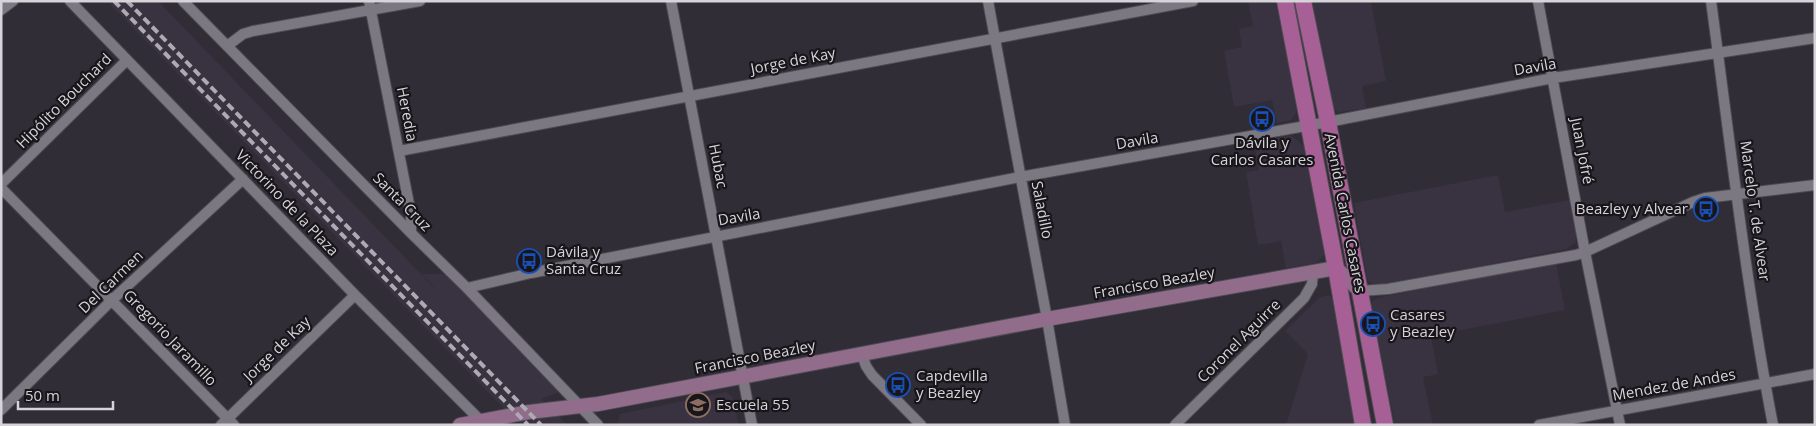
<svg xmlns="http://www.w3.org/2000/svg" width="1816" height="426" viewBox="0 0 1816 426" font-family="'Open Sans',sans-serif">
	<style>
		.built { fill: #393241 }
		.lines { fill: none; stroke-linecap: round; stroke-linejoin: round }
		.street-casing { stroke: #4e4a52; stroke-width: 12 }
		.secondary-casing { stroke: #4e4a52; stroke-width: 16 }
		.primary-casing { stroke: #4e4a52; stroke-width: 18 }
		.street { stroke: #7c7882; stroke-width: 10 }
		.secondary { stroke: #916c8b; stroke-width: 14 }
		.primary { stroke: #a66095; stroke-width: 16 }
		.rail { stroke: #adaab1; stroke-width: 4; stroke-dasharray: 8 4; stroke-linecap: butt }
		.labels { text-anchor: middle; stroke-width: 4.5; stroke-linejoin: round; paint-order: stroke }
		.street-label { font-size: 15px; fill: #d6d3d9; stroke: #18161a }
		.poi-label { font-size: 15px; fill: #d6d3d9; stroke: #18161a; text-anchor: start }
	</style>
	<rect width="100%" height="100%" fill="#312d36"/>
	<!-- built -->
	<path class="built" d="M107 1H158L445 299 422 274H447L562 391 541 399 567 425H520Z
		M1248 1H1278L1296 108V113L1291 120 1277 123 1272 100 1234 107 1224 51 1242 47 1239 29 1253 26Z
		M1312 1H1371L1386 81 1362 86 1366 108 1339 112 1332 108 1329 104Z
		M1290 136 1295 138 1304 147 1324 254 1321 259 1315 263 1286 268 1281 241 1258 245 1246 172 1259 170 1254 142Z
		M1498 175 1505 212 1570 200 1577 236 1575 243 1566 249 1382 286 1375 285 1369 282 1367 277 1354 203Z
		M1556 263 1565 310 1431 336 1438 374 1423 377 1433 425H1395L1371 306 1372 301 1377 298Z
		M1328 295 1333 298 1359 425H1286L1308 354 1285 331 1319 298Z
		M726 392 732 396 739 425H620L618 423 620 414Z"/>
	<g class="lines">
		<defs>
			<path id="street" d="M70 1 355 295 484 424
				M183 1 411 233 467 288 598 425
				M369 1 411 214V233
				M671 1 752 425
				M988 1 1047 319 1065 425
				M1538 1 1585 252 1620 425
				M1711 1C1730 142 1746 285 1773 425
				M1 10 13 1
				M227 46 243 34 253 31 420 1
				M399 151 1193 1
				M1 184 126 61
				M1 188 234 425
				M467 288 531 273 1020 177 1328 122 1553 78 1815 38
				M1360 291 1388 289 1576 255 1585 252 1693 202 1705 198 1815 185
				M862 355 866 366 872 375 921 425
				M1 410 112 300 243 179
				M221 425 355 295
				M1175 425 1304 298 1312 284 1313 272
				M1539 425 1815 374"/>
			<path id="secondary" d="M460 425 529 412 598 404 1047 319 1336 268 1360 291"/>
			<path id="primary" d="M1285 1 1336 268 1363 425
				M1303 1 1328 122 1385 425"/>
		</defs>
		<!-- street casing -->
		<use href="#street" class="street-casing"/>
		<!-- secondary casing -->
		<use href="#secondary" class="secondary-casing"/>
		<!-- primary casing -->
		<use href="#primary" class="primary-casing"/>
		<!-- street -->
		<use href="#street" class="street"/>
		<!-- secondary -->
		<use href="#secondary" class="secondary"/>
		<!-- primary -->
		<use href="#primary" class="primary"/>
		<!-- rail -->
		<path class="rail" d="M114 1 528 425
			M127 1 541 425"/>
	</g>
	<!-- icons -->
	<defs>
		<symbol id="bus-ring" viewBox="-11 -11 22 22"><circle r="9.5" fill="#18161a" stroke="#1a4fb4" stroke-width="1.5"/><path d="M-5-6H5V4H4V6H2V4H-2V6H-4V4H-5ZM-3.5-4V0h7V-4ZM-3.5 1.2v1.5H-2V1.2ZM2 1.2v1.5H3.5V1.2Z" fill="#1a4fb4"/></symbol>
		<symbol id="school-ring" viewBox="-11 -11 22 22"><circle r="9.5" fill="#18161a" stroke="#8d6e63" stroke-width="1.5"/><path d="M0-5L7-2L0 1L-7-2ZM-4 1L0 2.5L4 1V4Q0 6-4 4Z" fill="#8d6e63"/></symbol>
	</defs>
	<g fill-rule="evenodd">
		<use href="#bus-ring" x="1248" y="105" width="28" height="28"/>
		<use href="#bus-ring" x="1692" y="195" width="28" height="28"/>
		<use href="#bus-ring" x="515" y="247" width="28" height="28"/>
		<use href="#bus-ring" x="1359" y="310" width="28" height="28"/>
		<use href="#bus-ring" x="884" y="371" width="28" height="28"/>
		<use href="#school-ring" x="684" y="391" width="28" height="28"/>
	</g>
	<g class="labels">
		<!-- street labels -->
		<g class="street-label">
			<text transform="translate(793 61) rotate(-11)" y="5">Jorge de Kay</text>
			<text transform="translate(1535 67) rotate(-10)" y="5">Davila</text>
			<text transform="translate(64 101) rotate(-45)" y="5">Hipólito Bouchard</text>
			<text transform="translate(407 114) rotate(79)" y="5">Heredia</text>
			<text transform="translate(1137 141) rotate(-10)" y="5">Davila</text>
			<text transform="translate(1582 151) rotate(79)" y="5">Juan Jofré</text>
			<text transform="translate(718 166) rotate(79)" y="5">Hubac</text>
			<text transform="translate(402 202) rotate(45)" y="5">Santa Cruz</text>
			<text transform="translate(287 203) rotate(46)" y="5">Victorino de la Plaza</text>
			<text transform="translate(1042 210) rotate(79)" y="5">Saladillo</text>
			<text transform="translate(1755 211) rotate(82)" y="5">Marcelo T. de Alvear</text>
			<text transform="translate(1345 213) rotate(79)" y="5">Avenida Carlos Casares</text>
			<text transform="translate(739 217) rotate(-10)" y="5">Davila</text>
			<text transform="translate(111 282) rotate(-44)" y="5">Del Carmen</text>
			<text transform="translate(1154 283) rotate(-10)" y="5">Francisco Beazley</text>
			<text transform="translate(170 338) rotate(46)" y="5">Gregorio Jaramillo</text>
			<text transform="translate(1239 341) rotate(-45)" y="5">Coronel Aguirre</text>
			<text transform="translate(277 349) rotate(-44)" y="5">Jorge de Kay</text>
			<text transform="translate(755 357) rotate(-11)" y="5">Francisco Beazley</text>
			<text transform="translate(1674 385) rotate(-10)" y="5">Mendez de Andes</text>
		</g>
		<!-- poi labels -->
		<g class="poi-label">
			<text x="1262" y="148" text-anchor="middle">Dávila y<tspan x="1262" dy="17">Carlos Casares</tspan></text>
			<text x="1688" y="214" text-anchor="end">Beazley y Alvear</text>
			<text x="546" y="257">Dávila y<tspan x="546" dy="17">Santa Cruz</tspan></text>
			<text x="1390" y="320">Casares<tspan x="1390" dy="17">y Beazley</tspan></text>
			<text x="916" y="381">Capdevilla<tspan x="916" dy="17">y Beazley</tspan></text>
			<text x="716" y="410">Escuela 55</text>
		</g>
	</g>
	<!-- border -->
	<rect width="1816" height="426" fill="none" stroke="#d6d3d9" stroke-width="5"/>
	<!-- scale -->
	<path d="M18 401v8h95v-8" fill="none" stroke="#d6d3d9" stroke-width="2.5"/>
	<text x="25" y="401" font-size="15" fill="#d6d3d9" stroke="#18161a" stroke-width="4" paint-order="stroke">50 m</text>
</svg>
